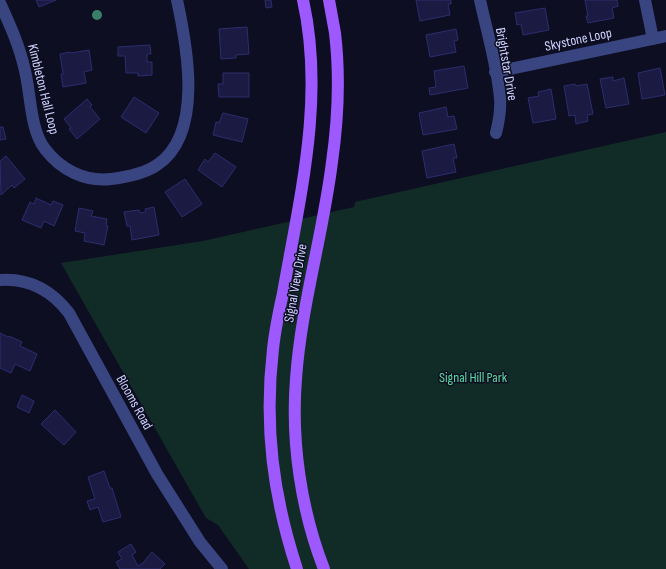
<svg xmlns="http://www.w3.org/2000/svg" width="666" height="569" viewBox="0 0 666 569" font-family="'Sofia Sans Condensed',sans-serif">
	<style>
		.green { fill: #112c26 }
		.building { fill: #1a1a43; stroke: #2c2d6f }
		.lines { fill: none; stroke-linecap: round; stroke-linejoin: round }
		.minor { stroke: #394581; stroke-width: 12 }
		.major { stroke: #9d58fe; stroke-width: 12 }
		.tree { fill: #398069 }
		.labels { text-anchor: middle; stroke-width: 3; stroke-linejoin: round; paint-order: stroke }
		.street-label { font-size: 14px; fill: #d0d4ff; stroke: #0e0e22 }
		.park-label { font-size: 14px; fill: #5cdea3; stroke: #0e0e22 }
	</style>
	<rect width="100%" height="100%" fill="#0e0e22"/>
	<!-- green -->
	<path class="green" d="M666 132V569H249L218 525 206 518 61 263 203 241 354 207 355 202Z"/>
	<!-- building -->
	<path class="building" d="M36 0H56L39 7Z
		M265 0H271L272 7 266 8Z
		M416 0H451V4H448L450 15 420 21Z
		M585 0H617L618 6 612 8 614 18 588 23 586 16H588Z
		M545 8 549 30 523 35 521 24 517 25 515 13Z
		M247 27 249 54 236 55V58L221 59 219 29Z
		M456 29 458 40 454 41 456 52 430 57 426 35Z
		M150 45 151 54H147V62H152V75L138 76V73H126L125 56H118V47Z
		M89 50 92 70 84 72 86 83 63 87 61 74H63L60 54 70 52 71 53Z
		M464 66 468 88 430 95 429 88 436 87 434 71Z
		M660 68 665 95 642 99 638 73Z
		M223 73H249V97H219L218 84H223Z
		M613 77V81L624 78 629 104 606 108 600 79Z
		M575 84 576 86 587 84 593 114 587 115 588 121 576 124 575 115 569 116 564 86Z
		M551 89 556 119 533 123 528 98 539 96 538 92Z
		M134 97 159 113 146 133 121 117Z
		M87 99 92 105 90 107 100 119 77 139 69 129 71 128 64 119Z
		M446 107 448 117 454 116 457 129 423 135 419 113Z
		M223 113 248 119 242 142 213 135 216 122 219 123Z
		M0 127H3L6 139 0 140Z
		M454 144 457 158H453L456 172 427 178 422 151Z
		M215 153 236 167 222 187 198 170 205 159 208 162Z
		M6 156 25 179 14 188 12 185 1 195 0 161Z
		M185 179 202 204 182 217 165 192Z
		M36 198 51 205 53 201 63 205 54 226 44 221 41 228 22 220 30 202 34 204Z
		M154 207 159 235 132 240 130 226H127L124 212 139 210 140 213 146 212 145 209Z
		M79 208 93 211 91 216 107 219 106 226H108L104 245 84 241 85 233 75 231Z
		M0 333 8 337 9 336 22 342 20 346 37 354 30 371 15 364 11 373 0 368Z
		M22 395 34 401 29 413 17 407Z
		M55 410 76 432 64 445 41 424Z
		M104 471 110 488H112L121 517 103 522 98 507 90 510 87 501 95 499 88 477Z
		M131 544 136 552 132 555 138 566 143 563 152 552 165 564 160 569H120L116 562 122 559 118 552Z"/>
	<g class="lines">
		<!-- minor -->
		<path class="minor" d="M480 0C487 32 497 65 500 98 501 110 499 121 496 133
			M645 0 653 39
			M0 3C10 25 20 47 25 71 31 95 30 130 45 149 61 170 85 182 111 179 127 177 144 174 157 165 204 134 187 46 177 0
			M495 72 666 36
			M0 280C29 278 52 291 69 313L157 474 200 542 222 569"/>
		<!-- major -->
		<path class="major" d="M297 569C273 496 264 426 273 349 275 330 279 311 283 293 300 196 325 98 303 0
			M324 569C301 510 291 442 296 379 301 306 323 235 332 162 338 120 340 75 335 33 333 22 331 11 329 0"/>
	</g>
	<!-- trees -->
	<circle class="tree" cx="97" cy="15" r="5"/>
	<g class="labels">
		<!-- street labels -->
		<g class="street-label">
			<text transform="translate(578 39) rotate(-12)" y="5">Skystone Loop</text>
			<text transform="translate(507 64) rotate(80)" y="5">Brightstar Drive</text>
			<text transform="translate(44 89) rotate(76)" y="5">Kimbleton Hall Loop</text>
			<text transform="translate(295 283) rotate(-80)" y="5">Signal View Drive</text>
			<text transform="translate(135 402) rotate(61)" y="5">Blooms Road</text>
		</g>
		<!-- park labels -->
		<g class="park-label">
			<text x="473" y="382">Signal Hill Park</text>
		</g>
	</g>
</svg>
